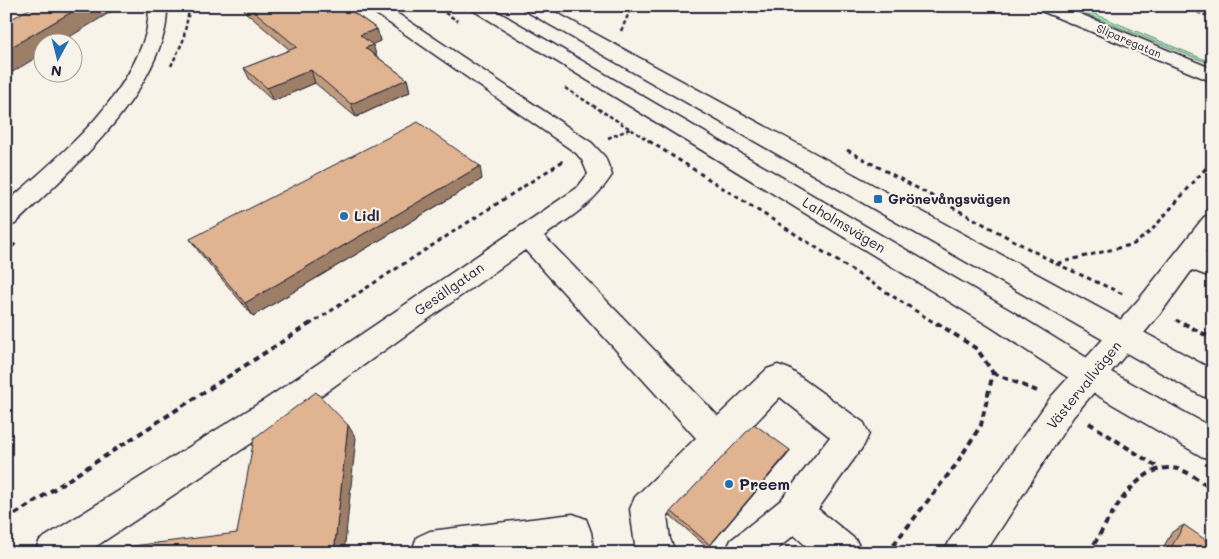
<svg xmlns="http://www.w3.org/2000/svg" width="1219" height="559" viewBox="0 0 1219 559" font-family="Mali,sans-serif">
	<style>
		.green { fill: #a4e6b0; stroke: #638476 }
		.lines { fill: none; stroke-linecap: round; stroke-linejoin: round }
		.minor-casing { stroke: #22223b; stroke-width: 3 }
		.highway-casing { stroke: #22223b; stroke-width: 3 }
		.path-far2 { stroke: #22223b; stroke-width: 2.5; stroke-dasharray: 4 2.5; stroke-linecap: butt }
		.path-far1 { stroke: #22223b; stroke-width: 3; stroke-dasharray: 4.5 4; stroke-linecap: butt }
		.path { stroke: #22223b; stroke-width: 4; stroke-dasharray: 6 4.5; stroke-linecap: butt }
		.minor { fill: #f7f3e8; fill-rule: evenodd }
		.highway { fill: #f7f3e8; fill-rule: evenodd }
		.wall { fill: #c19b7d; stroke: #22223b }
		.shaded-wall { fill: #9d7e66; stroke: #22223b }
		.building { fill: #e0b491; stroke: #22223b }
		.poi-dot { fill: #1f6fb2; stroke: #f7f3e8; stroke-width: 2 }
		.labels { text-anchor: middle; stroke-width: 4.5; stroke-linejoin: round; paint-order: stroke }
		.far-street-label { font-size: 11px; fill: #22223b; stroke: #f7f3e8 }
		.poi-label { font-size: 14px; font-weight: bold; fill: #22223b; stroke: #f7f3e8; text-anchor: start }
		.street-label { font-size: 14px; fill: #22223b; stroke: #f7f3e8 }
		.near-poi-label { font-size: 16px; font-weight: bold; fill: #22223b; stroke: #f7f3e8; text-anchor: start }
	</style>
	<rect width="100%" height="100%" fill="#f7f3e8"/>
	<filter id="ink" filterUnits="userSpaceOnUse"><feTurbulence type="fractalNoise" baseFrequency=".02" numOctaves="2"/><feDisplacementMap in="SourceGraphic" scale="10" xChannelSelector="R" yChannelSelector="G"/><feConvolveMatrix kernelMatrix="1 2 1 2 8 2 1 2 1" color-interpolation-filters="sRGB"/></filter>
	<g filter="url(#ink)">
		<!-- green -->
		<path class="green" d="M1066 6H1075L1213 63V65Z"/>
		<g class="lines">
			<defs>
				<path id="minor" d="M150 6H168C166 15 167 24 164 33 144 108 69 172 15 224L6 227V203C59 156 125 104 146 33 148 24 148 15 150 6Z
					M365 6H386L592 143 605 157 612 175C593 204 571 217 544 236L718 416 767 369 778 365 789 369 864 423 869 434 864 445 818 509 856 540 862 553H814L794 535 773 553H725L731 540 781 500 830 437 780 397 667 515 670 539 676 553H636L630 509 635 497 696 438 525 250 288 419 86 553H34L40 540 266 399 577 188 588 174 582 160 576 153Z
					M1036 6H1061L1213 69V82L1039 10Z
					M1213 214V242L1205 253 1213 256V278L1192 270 1160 314 1073 417 985 553H944L950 540 1051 397 1140 298 1204 217Z
					M573 514 586 519 591 532 594 553H411L417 537 430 531Z"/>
				<path id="highway" d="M466 6H488L1011 311 1100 366 1213 428V460L1201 456 1078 384 991 327Z
					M521 6H544L1213 370V399L1202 396 524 10Z"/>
			</defs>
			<!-- minor casing -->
			<use href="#minor" class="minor-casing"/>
			<!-- highway casing -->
			<use href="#highway" class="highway-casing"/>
			<!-- path-far2 -->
			<path class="path-far2" d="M434 6 458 21
				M1179 6 1205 15 1212 6
				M621 31 632 6
				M171 66 183 41 190 6
				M565 88 651 142
				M608 138 630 129"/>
			<!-- path-far1 -->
			<path class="path-far1" d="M649 141 938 325
				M847 150 1057 264 1123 294
				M6 253 18 241
				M1058 263 1134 244 1151 231 1213 160
				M1176 320 1185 325
				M309 325 563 161"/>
			<!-- path -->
			<path class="path" d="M1183 323 1213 339
				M993 373 1037 391
				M1089 423 1159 468
				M6 520 311 323
				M887 553 955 466 981 425 993 373 977 349 937 323
				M1089 553C1106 525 1133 465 1172 468 1187 469 1201 482 1213 490"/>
			<!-- minor -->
			<use href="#minor" class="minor"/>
			<!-- highway -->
			<use href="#highway" class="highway"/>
		</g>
		<!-- wall -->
		<path class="wall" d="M243 6H351L353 12 377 29 380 41 372 44 376 56 407 79 410 92 356 117 315 83 273 101 250 80 244 68 290 50 245 12Z
			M482 179 253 316 199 252 190 239Z
			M790 450 788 454 708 548 670 515 671 511Z
			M1184 525 1213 553H1160L1172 532Z"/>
		<!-- shaded-wall -->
		<path class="shaded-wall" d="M82 6H119V7L61 42H42V54L6 76V50Z
			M351 7 355 19 347 8Z
			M377 29 380 41 364 48 360 35Z
			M373 45 377 57 365 48Z
			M311 70 315 83 273 101 267 88Z
			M407 79 410 92 356 117 351 104Z
			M480 166 482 179 253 316 245 303Z
			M348 425 356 438 344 553H334Z
			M790 450 788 454 708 548 710 545Z"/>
		<!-- building -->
		<path class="building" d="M34 6H82L6 50V22Z
			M248 6H351L347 8 377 29 360 35 373 45 365 48 407 79 351 104 311 70 267 88 244 68 297 47Z
			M418 122 480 166 245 303 190 239Z
			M316 392 348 425 334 553H123L125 547 237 533 254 438Z
			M754 424 790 450 710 545 671 511Z
			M1184 525 1213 545V553H1168Z
			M508 551H532V553H497Z"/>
	</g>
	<!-- markers -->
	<g class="poi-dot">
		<rect x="873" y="194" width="10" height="10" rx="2.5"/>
		<circle cx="344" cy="216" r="5"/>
		<circle cx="729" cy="484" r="5"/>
	</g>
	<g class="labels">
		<!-- far-street labels -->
		<g class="far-street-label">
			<text transform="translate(1129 41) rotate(23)" y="4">Sliparegatan</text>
		</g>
		<!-- poi labels -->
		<g class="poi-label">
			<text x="888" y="204">Grönevångsvägen</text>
			<text x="354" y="221">Lidl</text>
		</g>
		<!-- street labels -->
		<g class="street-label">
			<text transform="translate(844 225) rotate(31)" y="5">Laholmsvägen</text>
			<text transform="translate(449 289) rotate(-35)" y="5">Gesällgatan</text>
			<text transform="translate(1084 385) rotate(-51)" y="5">Västervallvägen</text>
		</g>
		<!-- near-poi labels -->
		<g class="near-poi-label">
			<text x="739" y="490">Preem</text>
		</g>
	</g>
	<!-- margin -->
	<rect width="1219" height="559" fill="none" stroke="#f7f3e8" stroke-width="25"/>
	<rect x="12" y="12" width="1194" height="534" fill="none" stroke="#22223b" stroke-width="2" filter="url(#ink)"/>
	<!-- north arrow -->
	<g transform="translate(58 58) rotate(187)"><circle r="24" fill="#f7f3e8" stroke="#a29fa3"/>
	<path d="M0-4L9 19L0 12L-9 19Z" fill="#1f6fb2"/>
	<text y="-8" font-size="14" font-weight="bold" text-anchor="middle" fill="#22223b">N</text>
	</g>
</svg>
